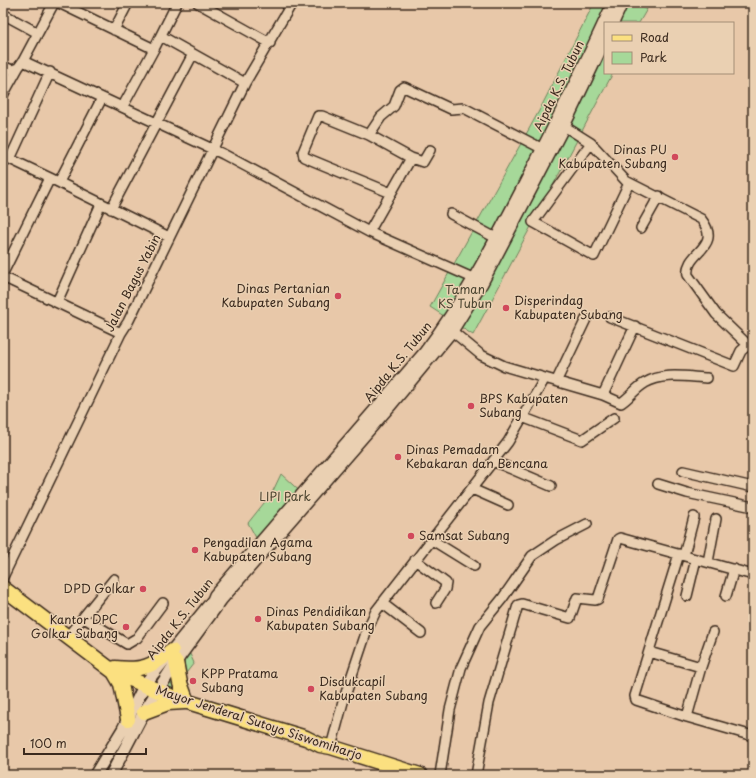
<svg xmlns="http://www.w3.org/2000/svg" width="756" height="778" viewBox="0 0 756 778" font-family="'Playpen Sans',sans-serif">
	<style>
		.green { fill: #a6d899; stroke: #70815c }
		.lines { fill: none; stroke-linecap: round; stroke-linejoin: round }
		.minor-casing { stroke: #3b2a1e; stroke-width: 12 }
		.tertiary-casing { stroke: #3b2a1e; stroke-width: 14 }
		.primary-casing { stroke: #3b2a1e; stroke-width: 17 }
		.minor { stroke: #ead0b2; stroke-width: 9 }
		.tertiary { stroke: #ead0b2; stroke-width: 11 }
		.primary { stroke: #fbe080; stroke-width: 14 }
		.poi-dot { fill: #d1495b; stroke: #ead0b2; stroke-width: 1.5 }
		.labels { text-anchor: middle; stroke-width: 3; stroke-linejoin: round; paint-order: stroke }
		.street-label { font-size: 12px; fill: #3b2a1e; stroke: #ead0b2 }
		.poi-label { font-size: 12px; fill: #3b2a1e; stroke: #ead0b2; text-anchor: start }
		.park-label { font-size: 12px; fill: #4b4430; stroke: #ead0b2 }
	</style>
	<rect width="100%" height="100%" fill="#e8c8a9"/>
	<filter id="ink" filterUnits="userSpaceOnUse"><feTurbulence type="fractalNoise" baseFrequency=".025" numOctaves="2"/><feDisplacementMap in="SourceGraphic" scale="8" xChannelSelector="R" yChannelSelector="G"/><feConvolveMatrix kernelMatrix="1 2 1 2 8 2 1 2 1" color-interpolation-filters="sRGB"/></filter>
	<g filter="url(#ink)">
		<!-- green -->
		<path class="green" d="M594 3H630L647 9 639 23H605V73H613L473 335 430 307 539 111Z
			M281 474 305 496 261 547 248 523 272 493Z
			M182 645 190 654 194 663 183 677V697L156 688V682Z"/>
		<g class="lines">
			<defs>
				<path id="minor" d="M59 3 154 49 177 3
					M198 3 270 43
					M3 14 38 33
					M114 30 128 3
					M161 36 245 83
					M23 61 223 154 369 232 475 279
					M3 66 12 70 18 68 23 61 54 3
					M50 72 10 159 50 178
					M3 95 18 68
					M123 106 154 49
					M564 126 591 143 533 222 594 256 629 183
					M369 135 381 117 394 106 400 90 404 87 451 109 464 108 543 149
					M591 143 626 181 701 219C724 248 684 252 688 275L716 314 748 345 741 351 734 366 610 317
					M411 158 423 162 430 150
					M59 182 102 98
					M111 209 193 54
					M451 214 496 238
					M641 228 659 196
					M369 232 411 158 369 135 322 116H318L303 152 304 157 391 193
					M3 273 50 178 169 237
					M3 277 121 333
					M57 302 101 204
					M452 331 481 355 504 366 603 395 635 326
					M557 380 586 319
					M603 395 621 403C630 397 636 388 645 383 663 372 687 377 707 378
					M522 417 582 440 614 418
					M493 461 551 486
					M683 471 753 487
					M658 484 687 493 753 507
					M472 489 508 505
					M432 540 474 566
					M679 554 635 696 636 700 687 717 753 736
					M684 555 694 517
					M415 560 446 583 445 589 436 603
					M708 562 716 519
					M3 577 121 333 128 322 245 83 292 3
					M687 596 696 559
					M726 596 734 569
					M382 603 421 633
					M84 618 127 644 137 638 163 603
					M68 636 114 579
					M649 652 701 667 687 717
					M701 667 713 632
					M331 747 343 702 367 630 376 611 508 442 545 378
					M440 775 450 710 461 668 480 626 502 599 532 556 556 540 587 524
					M476 775 489 703 518 605 522 604 570 618 577 598 595 600 598 599 618 539 620 538 753 575"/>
				<path id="tertiary" d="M613 23 622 3
					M95 775 123 729 145 684 213 600 215 595 425 352C463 302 491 249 520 193 552 130 584 68 613 3
					M111 775 144 712 180 656 221 600 389 407 452 331 482 283 564 126 605 40"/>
				<path id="primary" d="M3 588 114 672 175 698 306 738 320 745 331 747 420 775
					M176 662 180 683 187 702
					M115 668C142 671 151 667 172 651
					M114 672 121 684 128 719
					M144 712 168 703 184 702"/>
			</defs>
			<!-- minor casing -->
			<use href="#minor" class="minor-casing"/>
			<!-- tertiary casing -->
			<use href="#tertiary" class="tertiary-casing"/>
			<!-- primary casing -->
			<use href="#primary" class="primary-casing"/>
			<!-- minor -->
			<use href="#minor" class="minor"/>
			<!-- tertiary -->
			<use href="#tertiary" class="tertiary"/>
			<!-- primary -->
			<use href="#primary" class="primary"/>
		</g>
	</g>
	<!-- markers -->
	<g class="poi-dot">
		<circle cx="675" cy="157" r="4"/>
		<circle cx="338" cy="296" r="4"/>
		<circle cx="506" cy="308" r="4"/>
		<circle cx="471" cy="406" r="4"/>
		<circle cx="398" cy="457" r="4"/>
		<circle cx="411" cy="536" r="4"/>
		<circle cx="195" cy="550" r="4"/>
		<circle cx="143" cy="589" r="4"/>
		<circle cx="258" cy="619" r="4"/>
		<circle cx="126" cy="627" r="4"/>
		<circle cx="193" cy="681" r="4"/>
		<circle cx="311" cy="689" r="4"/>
	</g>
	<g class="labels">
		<!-- street labels -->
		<g class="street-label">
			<text transform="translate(559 86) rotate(-64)" y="4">Aipda K.S. Tubun</text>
			<text transform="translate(133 283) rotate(-63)" y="4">Jalan Bagus Yabin</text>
			<text transform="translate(398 362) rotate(-51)" y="4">Aipda K.S. Tubun</text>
			<text transform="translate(180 619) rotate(-52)" y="4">Aipda K.S. Tubun</text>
			<text transform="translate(259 723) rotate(18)" y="4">Mayor Jenderal Sutoyo Siswomiharjo</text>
		</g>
		<!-- poi labels -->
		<g class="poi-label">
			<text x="667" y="154" text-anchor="end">Dinas PU<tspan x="667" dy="14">Kabupaten Subang</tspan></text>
			<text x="330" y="293" text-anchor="end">Dinas Pertanian<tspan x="330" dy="14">Kabupaten Subang</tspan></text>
			<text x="514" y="305">Disperindag<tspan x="514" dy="14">Kabupaten Subang</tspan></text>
			<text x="479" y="403">BPS Kabupaten<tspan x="479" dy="14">Subang</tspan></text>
			<text x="406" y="454">Dinas Pemadam<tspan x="406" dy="14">Kebakaran dan Bencana</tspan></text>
			<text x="419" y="540">Samsat Subang</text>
			<text x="203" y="547">Pengadilan Agama<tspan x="203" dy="14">Kabupaten Subang</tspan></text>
			<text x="135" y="593" text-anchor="end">DPD Golkar</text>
			<text x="266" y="616">Dinas Pendidikan<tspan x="266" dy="14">Kabupaten Subang</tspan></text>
			<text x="118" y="624" text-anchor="end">Kantor DPC<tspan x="118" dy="14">Golkar Subang</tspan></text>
			<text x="201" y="678">KPP Pratama<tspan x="201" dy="14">Subang</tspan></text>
			<text x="319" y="686">Disdukcapil<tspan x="319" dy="14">Kabupaten Subang</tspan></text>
		</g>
		<!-- park labels -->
		<g class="park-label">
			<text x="465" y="294">Taman<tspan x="465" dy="14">KS Tubun</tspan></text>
			<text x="285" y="501">LIPI Park</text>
		</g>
	</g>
	<!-- margin -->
	<rect width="756" height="778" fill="none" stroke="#ead0b2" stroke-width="16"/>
	<rect x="8" y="8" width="740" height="762" fill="none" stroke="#3b2a1e" stroke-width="1.5" filter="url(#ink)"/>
	<!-- legend -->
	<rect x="604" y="22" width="130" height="52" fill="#ead0b2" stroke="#a48e77"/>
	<rect x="612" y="35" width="20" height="6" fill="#fbe080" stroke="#a48e77"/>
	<text x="640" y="42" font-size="12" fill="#3b2a1e">Road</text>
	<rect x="612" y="52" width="20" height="12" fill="#a6d899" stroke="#a48e77"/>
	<text x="640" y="62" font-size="12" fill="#3b2a1e">Park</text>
	<!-- scale -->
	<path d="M24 748v6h122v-6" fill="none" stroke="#3b2a1e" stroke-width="2"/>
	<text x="30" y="748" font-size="12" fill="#3b2a1e" stroke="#ead0b2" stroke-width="3" paint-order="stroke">100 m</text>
</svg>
